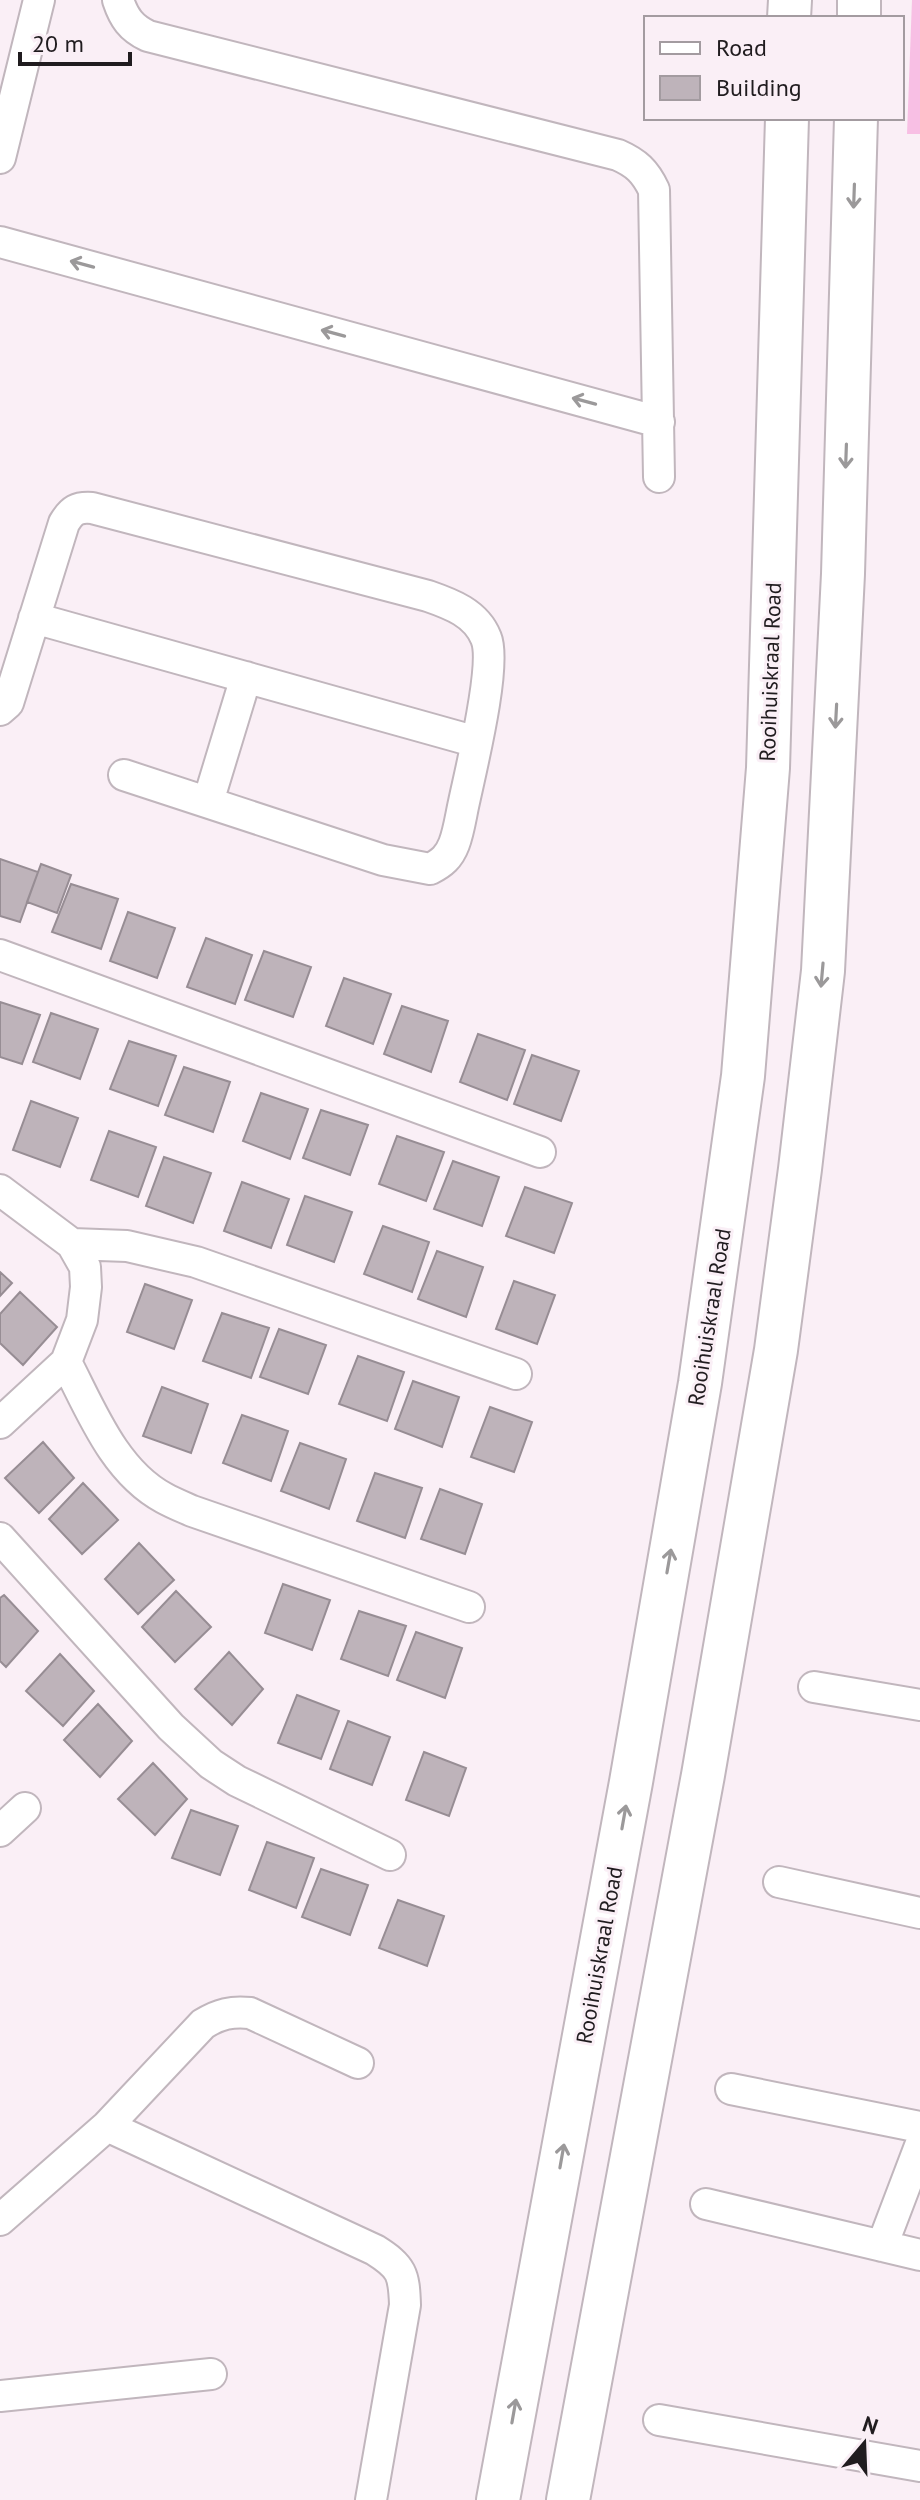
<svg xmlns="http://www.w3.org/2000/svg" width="920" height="2500" viewBox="0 0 920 2500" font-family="'PT Sans',sans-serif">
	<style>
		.green { fill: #f8bfe4 }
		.building { fill: #beb3ba; stroke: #978d94; stroke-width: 2 }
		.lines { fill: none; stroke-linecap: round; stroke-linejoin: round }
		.minor-casing { stroke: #c1b6bd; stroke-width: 34 }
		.secondary-casing { stroke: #c1b6bd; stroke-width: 46 }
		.minor { stroke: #fff; stroke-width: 30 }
		.secondary { stroke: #fff; stroke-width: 42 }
		.oneway { stroke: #9b999a }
		.labels { text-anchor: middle; stroke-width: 6; stroke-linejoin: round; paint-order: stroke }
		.street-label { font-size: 22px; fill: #201c1f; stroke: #faeff6 }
	</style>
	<rect width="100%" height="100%" fill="#faeff6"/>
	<!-- green -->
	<path class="green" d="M912 0H920V134H907Z"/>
	<!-- building -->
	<path class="building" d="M0 859 38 872 20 922 0 916Z
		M41 864 71 875 57 913 27 902Z
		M71 884 118 899 101 949 52 932Z
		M128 912 175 928 157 978 110 961Z
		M206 938 252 955 235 1004 187 987Z
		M264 951 311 967 293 1017 245 1000Z
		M344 978 391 994 373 1044 326 1026Z
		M0 1002 40 1015 22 1064 0 1057Z
		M402 1006 448 1021 431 1072 384 1054Z
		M51 1013 98 1029 80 1079 33 1062Z
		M478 1034 525 1050 507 1100 460 1082Z
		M129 1041 176 1056 158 1106 110 1089Z
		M532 1055 579 1071 561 1121 514 1104Z
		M184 1067 230 1082 213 1132 165 1115Z
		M261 1093 308 1109 290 1159 243 1141Z
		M31 1101 78 1118 60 1167 13 1150Z
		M321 1110 368 1125 350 1175 303 1158Z
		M109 1131 156 1147 138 1197 91 1180Z
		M397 1136 444 1152 426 1201 379 1184Z
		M164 1157 211 1173 193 1223 146 1206Z
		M453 1161 499 1177 482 1226 434 1209Z
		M242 1182 289 1199 271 1248 224 1231Z
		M525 1187 572 1203 554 1253 506 1236Z
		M305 1196 352 1212 334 1262 287 1245Z
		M383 1226 429 1242 412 1292 364 1274Z
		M437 1251 483 1267 466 1317 418 1299Z
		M0 1272 12 1283 0 1296Z
		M514 1281 555 1295 537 1344 496 1329Z
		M145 1284 192 1300 174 1349 127 1332Z
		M20 1292 57 1327 23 1365 0 1343V1314Z
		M222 1313 269 1328 251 1378 203 1361Z
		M279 1329 326 1345 308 1394 260 1377Z
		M358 1356 404 1372 387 1421 339 1404Z
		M413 1381 459 1397 442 1447 395 1429Z
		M162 1387 208 1404 191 1453 143 1436Z
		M490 1407 532 1422 514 1472 471 1457Z
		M242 1415 288 1431 271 1481 223 1463Z
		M43 1442 74 1478 39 1513 5 1478Z
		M300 1443 346 1459 329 1509 281 1491Z
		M375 1473 422 1488 405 1538 357 1521Z
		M83 1483 118 1520 82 1554 49 1519Z
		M440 1489 482 1504 465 1554 421 1539Z
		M139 1543 174 1580 138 1614 105 1579Z
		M283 1584 330 1600 312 1650 265 1633Z
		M176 1591 211 1627 175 1662 142 1627Z
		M4 1595 38 1631 6 1667 0 1661V1598Z
		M359 1611 406 1626 388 1676 341 1659Z
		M416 1632 462 1648 445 1698 397 1680Z
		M229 1652 263 1689 232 1725 195 1689Z
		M60 1654 94 1691 63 1726 26 1691Z
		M297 1695 339 1711 321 1759 278 1743Z
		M98 1704 132 1741 100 1777 64 1740Z
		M348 1721 390 1737 372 1785 330 1769Z
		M424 1752 466 1768 449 1816 406 1800Z
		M153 1763 187 1799 155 1835 118 1799Z
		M191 1810 238 1826 220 1875 172 1858Z
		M267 1842 314 1858 296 1908 249 1890Z
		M321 1869 368 1885 350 1935 302 1917Z
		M398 1900 444 1916 427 1966 379 1948Z"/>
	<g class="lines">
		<defs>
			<path id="minor" d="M118 0C124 18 131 28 148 36L618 155C636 163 645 171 654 190L659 477
				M0 158 39 0
				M0 242 659 422
				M34 618 477 742
				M0 710 8 703 64 523C72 510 77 507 92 508L428 596C451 604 476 613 486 638 497 664 471 769 464 802 461 815 459 831 454 844 449 857 442 863 430 869L383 860 124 775
				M208 802 246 677
				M0 955 540 1152
				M0 1190 72 1244 85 1267 86 1287 82 1320 66 1362 0 1423
				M72 1244 127 1246 196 1262 516 1374
				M66 1362C91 1410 114 1471 164 1498 173 1503 183 1507 192 1511L469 1607
				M0 1538 171 1727 211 1764 237 1781 390 1855
				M814 1687 920 1705
				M0 1831 25 1808
				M779 1882 920 1913
				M731 2089 920 2127
				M107 2126 375 2250C402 2267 404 2274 405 2305L371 2500
				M706 2204 920 2255
				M0 2220 107 2126 203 2024C219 2014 232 2011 250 2013L358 2063
				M882 2246 920 2146
				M0 2396 211 2374
				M659 2420 920 2466"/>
			<path id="secondary" d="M789 18 790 0
				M859 18V0
				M498 2500 631 1782 700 1383 743 1076 768 768 787 118
				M568 2500 703 1775 776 1350 800 1169 823 971 843 574 856 118"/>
		</defs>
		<!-- minor casing -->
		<use href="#minor" class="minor-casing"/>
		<!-- secondary casing -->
		<use href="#secondary" class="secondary-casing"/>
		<!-- minor -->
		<use href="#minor" class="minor"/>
		<!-- secondary -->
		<use href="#secondary" class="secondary"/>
	</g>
	<!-- one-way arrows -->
	<defs><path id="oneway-shaft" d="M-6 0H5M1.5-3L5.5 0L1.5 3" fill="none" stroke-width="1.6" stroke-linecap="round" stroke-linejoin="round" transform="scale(2)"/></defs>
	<g class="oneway">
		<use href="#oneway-shaft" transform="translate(854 196) rotate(92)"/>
		<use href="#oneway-shaft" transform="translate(82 264) rotate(-165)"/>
		<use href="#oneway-shaft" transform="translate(333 333) rotate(-165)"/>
		<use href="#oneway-shaft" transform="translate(584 401) rotate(-165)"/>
		<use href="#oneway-shaft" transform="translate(846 456) rotate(92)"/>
		<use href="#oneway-shaft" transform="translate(836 716) rotate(93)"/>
		<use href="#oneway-shaft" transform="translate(822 975) rotate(95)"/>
		<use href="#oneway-shaft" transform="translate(669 1561) rotate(-80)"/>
		<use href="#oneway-shaft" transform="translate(624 1817) rotate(-80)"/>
		<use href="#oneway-shaft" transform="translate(562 2156) rotate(-80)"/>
		<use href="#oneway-shaft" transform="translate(514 2411) rotate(-80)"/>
	</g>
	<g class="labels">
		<!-- street labels -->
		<g class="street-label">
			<text transform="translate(770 672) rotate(-88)" y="8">Rooihuiskraal Road</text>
			<text transform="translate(709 1317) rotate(-81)" y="8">Rooihuiskraal Road</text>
			<text transform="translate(599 1955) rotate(-80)" y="8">Rooihuiskraal Road</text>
		</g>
	</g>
	<!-- legend -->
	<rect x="644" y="16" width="260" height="104" fill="#faeff6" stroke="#a39ba0" stroke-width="2"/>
	<rect x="660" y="42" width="40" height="12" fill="#ffffff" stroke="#a39ba0" stroke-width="2"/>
	<text x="716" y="56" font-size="24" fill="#201c1f">Road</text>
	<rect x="660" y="76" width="40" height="24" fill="#beb3ba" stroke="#a39ba0" stroke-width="2"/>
	<text x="716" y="96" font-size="24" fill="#201c1f">Building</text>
	<!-- north arrow -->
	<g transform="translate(864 2444) rotate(19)" stroke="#faeff6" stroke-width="6" paint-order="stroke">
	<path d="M0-6L14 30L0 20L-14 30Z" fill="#201c1f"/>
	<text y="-12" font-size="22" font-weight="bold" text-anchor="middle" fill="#201c1f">N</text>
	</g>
	<!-- scale -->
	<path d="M20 52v12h110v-12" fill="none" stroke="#201c1f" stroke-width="4"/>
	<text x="32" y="52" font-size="24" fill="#201c1f" stroke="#faeff6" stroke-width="6" paint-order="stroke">20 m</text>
</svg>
